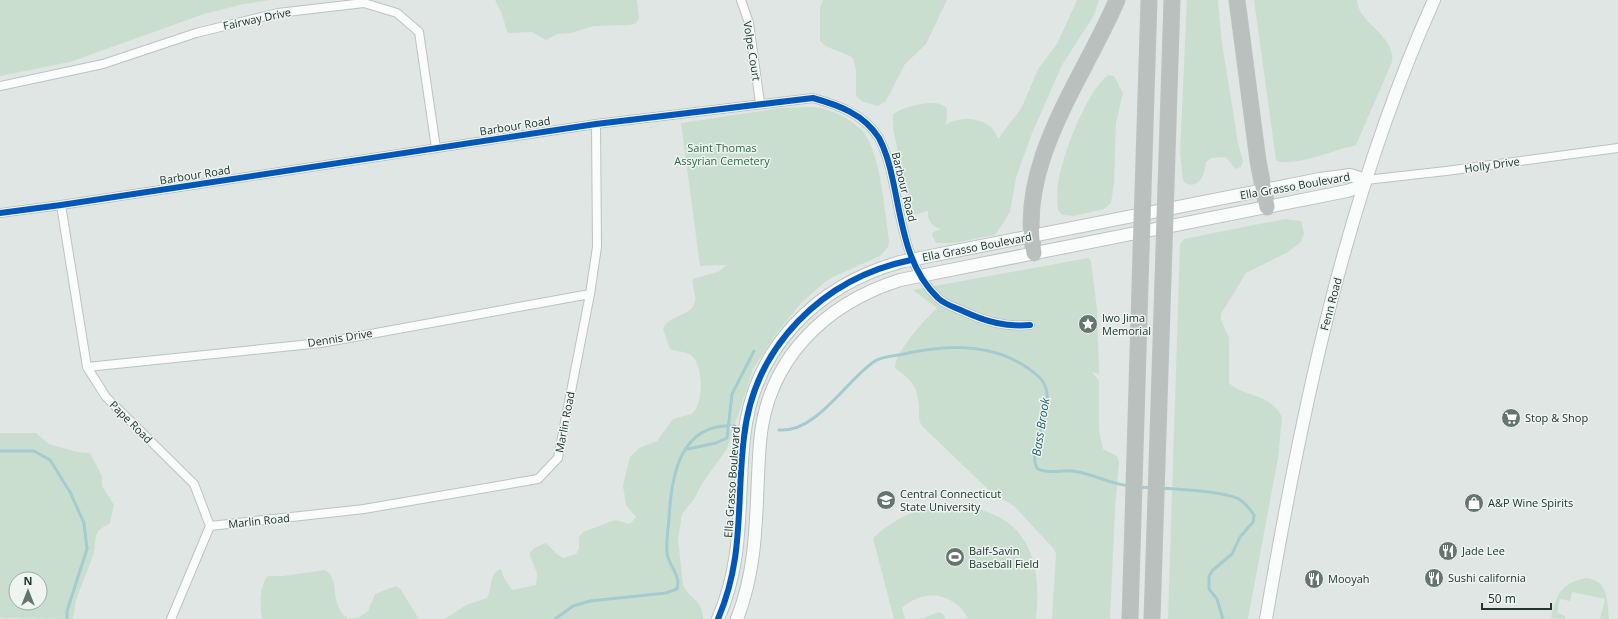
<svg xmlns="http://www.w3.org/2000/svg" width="1618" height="619" viewBox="0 0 1618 619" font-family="'Open Sans',sans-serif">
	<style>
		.green { fill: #caded0; fill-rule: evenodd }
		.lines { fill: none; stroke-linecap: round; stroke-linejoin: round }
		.stream { stroke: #a4cbd0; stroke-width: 3 }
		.street-casing { stroke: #bdc3c0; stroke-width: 10 }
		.secondary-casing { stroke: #bcc3c0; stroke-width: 14 }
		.highway-casing { stroke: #bbc3c0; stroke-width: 17 }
		.street { stroke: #fafbfb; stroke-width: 8 }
		.secondary { stroke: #fafbfb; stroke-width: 12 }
		.highway { stroke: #b9c0be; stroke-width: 15 }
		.highway-bridge-casing { stroke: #bbc3c0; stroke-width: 17; stroke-linecap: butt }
		.highway-bridge { stroke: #b9c0be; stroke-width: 15 }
		.cycleway-casing { stroke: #eef5f1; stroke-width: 8 }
		.cycleway { stroke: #0057b8; stroke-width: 6 }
		.labels { text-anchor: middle; stroke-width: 3; stroke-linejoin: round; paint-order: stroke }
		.street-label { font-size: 11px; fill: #213630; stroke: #eef5f1 }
		.park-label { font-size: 11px; fill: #306845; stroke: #eef5f1 }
		.poi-label { font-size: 11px; fill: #213630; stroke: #eef5f1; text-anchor: start }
		.water-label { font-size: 12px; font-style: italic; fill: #225f6b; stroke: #eef5f1 }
	</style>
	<rect width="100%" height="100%" fill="#e0e6e3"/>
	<!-- green -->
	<path class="green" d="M0 0H270L244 4 204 14 70 62 0 76Z
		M495 0H637L639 18 636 23 630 25 594 26 571 33 558 34 546 40 532 32 509 33 507 32 502 14Z
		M823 0H947L926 44 905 64 886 101 878 106 863 102 856 96V71L853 58C844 51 827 50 820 41V8Z
		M1077 0H1099L1093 17 1062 65 1031 136 1016 178 1010 212 998 231 994 235 954 243H936L932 235 933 232 941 229C932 228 927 219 928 211L913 215 911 213 893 129V114C903 107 939 96 947 109L946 125C961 114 993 118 998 139L1022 107 1038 69 1057 44Z
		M1187 0H1218L1222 43 1238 143 1243 161 1241 167 1235 169 1226 157 1211 158 1206 162C1205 173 1200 190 1185 183L1183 180 1180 153Z
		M1254 0H1357C1358 24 1396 35 1392 62L1356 145C1351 148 1346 147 1341 149 1329 153 1286 168 1276 160Z
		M1108 75 1114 76 1123 93 1116 123 1114 184 1111 203 1104 209 1074 216 1062 215 1058 210C1057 201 1057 192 1058 183 1063 154 1085 94 1108 75Z
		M813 107C831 109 852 118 864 133 880 153 885 213 889 240L888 247 880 256 835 276 825 282 801 303 774 337 753 369 727 449 703 482 694 499 682 514 678 539 683 585C690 600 703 599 703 619H445L466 605 487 598C493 588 488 574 501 569L504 578 512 590 536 585 537 573 530 556V553L534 548 546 543 558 555 564 558 576 554 579 549V537L583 532 615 520 630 524 636 517 626 505 623 486 630 457 639 448 657 441 673 419 691 414C704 406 703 369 694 358 689 351 677 352 670 349L663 329C668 315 689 317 694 304 698 295 691 288 693 279L720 271 726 265 700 266 681 123 780 108Z
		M1285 219 1301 221 1304 233 1301 242 1288 252 1246 273 1221 314V320L1229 338V383C1245 398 1269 392 1282 417L1278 458 1248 619H1168L1180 244 1184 239Z
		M1088 258 1091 261 1097 309 1099 374 1092 372 1099 381V430L1103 449 1117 456 1119 462 1115 510 1110 619H1052L1056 553 1053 548 1014 506 993 494 922 426C918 420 919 414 919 407 918 386 911 380 895 368 895 351 926 319 937 308L913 290Z
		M0 433H36L49 444 77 452 90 453 102 476V486L114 505 110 523 99 530 96 535 94 553 76 600 73 619 0 618ZM16 579H40V603H16Z
		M952 505C1023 510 1043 552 1036 619H968C955 592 923 588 902 608L905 619H894L873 538C896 517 920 506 952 505Z
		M325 570C341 578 328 604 348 619H262C260 607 259 585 268 576H283Z
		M1586 578C1609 581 1607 600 1609 619H1600L1605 599 1572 592 1570 601 1560 599 1557 613 1565 616V619L1551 618C1556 595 1561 583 1586 578Z
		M396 586 401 590 419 619H348L358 618 368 611 375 594Z
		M939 612 944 615 945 619H921Z"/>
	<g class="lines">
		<!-- stream -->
		<path class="stream" d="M779 430C817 433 847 379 875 361 883 356 895 356 904 354 951 343 1002 343 1039 377 1064 399 1023 452 1038 469 1047 474 1061 470 1072 471 1092 473 1109 484 1130 486
			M688 449 716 443 727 438 732 394 754 351
			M0 451H34L50 460 70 492 84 523 87 549 67 611V619
			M1139 487 1152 488
			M1161 488C1179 489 1224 491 1239 499 1245 503 1250 509 1254 515L1253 522 1240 537 1232 554 1213 570 1209 576V589L1217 599 1223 619
			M555 619 573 606 590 601 666 593 677 589C681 574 669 567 667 553 666 542 668 530 669 519 671 476 680 422 735 426"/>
		<defs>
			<path id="street" d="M741 0 749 23 760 103
				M0 86 103 64 196 33 278 13 364 3 397 13 419 32 436 148
				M1366 180 1446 171 1618 148
				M61 205 87 367 106 397 194 484 210 526 171 619
				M0 213 61 205 596 124 813 98C838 105 864 114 879 138 886 151 890 166 893 181 902 222 906 268 938 298 945 305 957 308 965 312 987 322 1006 327 1030 325
				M87 367 321 343 590 294
				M210 526 364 509 538 479 558 458 590 294 597 247 596 124"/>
			<path id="secondary" d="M718 619C745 557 737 503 744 438 753 348 816 286 900 262L1320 179 1350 175 1366 180
				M737 619C760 560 755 504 760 442 767 360 824 304 900 280L1347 191 1356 188 1366 180
				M1266 619C1302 408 1346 196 1434 0"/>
			<path id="highway" d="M1237 0 1258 161 1267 207
				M1166 186 1172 0
				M1143 191 1149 0
				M1034 253C1016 164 1084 78 1117 0
				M1130 619 1141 252
				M1152 619 1164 248"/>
		</defs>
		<!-- street casing -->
		<use href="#street" class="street-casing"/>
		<!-- secondary casing -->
		<use href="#secondary" class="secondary-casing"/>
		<!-- highway casing -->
		<use href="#highway" class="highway-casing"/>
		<!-- street -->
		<use href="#street" class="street"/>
		<!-- secondary -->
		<use href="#secondary" class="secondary"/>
		<!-- highway -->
		<use href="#highway" class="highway"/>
		<defs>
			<path id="highway-bridge" d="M1164 248 1166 186
				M1141 252 1143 191"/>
		</defs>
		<!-- highway-bridge casing -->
		<use href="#highway-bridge" class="highway-bridge-casing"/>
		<!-- highway-bridge -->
		<use href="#highway-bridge" class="highway-bridge"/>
		<defs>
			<path id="cycleway" d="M0 213 61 205 596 124 813 98C838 105 864 114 879 138 886 151 890 166 893 181 902 222 906 268 938 298 945 305 957 308 965 312 987 322 1006 327 1030 325
				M718 619C745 556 736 502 744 437 754 346 823 278 911 260"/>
		</defs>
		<!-- cycleway casing -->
		<use href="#cycleway" class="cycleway-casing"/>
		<!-- cycleway -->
		<use href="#cycleway" class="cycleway"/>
	</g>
	<!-- icons -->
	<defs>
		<symbol id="sight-disc" viewBox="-11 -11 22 22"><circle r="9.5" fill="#64746f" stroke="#eef5f1"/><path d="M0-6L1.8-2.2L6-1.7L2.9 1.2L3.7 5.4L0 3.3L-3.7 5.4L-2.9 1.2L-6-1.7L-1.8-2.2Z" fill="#fff"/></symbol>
		<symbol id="supermarket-disc" viewBox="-11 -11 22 22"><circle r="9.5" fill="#64746f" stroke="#eef5f1"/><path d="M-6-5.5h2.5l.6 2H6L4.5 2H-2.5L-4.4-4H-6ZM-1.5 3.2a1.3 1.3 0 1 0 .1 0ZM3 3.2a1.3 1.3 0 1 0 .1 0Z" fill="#fff"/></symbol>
		<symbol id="university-disc" viewBox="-11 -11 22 22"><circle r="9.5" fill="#64746f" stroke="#eef5f1"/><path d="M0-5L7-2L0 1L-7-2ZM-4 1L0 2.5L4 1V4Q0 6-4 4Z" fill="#fff"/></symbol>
		<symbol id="shop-disc" viewBox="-11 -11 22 22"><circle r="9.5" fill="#64746f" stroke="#eef5f1"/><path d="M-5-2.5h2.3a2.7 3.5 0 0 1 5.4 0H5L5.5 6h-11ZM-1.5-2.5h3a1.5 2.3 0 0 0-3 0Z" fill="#fff"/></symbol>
		<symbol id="restaurant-disc" viewBox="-11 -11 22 22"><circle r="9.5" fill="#64746f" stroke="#eef5f1"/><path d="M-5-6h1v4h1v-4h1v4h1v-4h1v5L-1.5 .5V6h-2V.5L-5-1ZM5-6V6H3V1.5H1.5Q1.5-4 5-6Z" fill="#fff"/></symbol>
		<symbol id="stadium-disc" viewBox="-11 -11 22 22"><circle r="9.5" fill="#64746f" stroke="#eef5f1"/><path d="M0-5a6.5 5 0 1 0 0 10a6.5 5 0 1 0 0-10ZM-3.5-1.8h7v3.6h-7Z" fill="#fff"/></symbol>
	</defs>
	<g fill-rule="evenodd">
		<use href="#sight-disc" x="1077" y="313" width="22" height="22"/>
		<use href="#supermarket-disc" x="1500" y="407" width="22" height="22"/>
		<use href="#university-disc" x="875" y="489" width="22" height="22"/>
		<use href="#shop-disc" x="1463" y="492" width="22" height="22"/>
		<use href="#restaurant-disc" x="1437" y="540" width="22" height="22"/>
		<use href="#stadium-disc" x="944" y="546" width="22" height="22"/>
		<use href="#restaurant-disc" x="1423" y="567" width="22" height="22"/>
		<use href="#restaurant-disc" x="1303" y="568" width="22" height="22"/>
	</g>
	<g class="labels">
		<!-- street labels -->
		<g class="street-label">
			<text transform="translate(257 19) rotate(-12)" y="4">Fairway Drive</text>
			<text transform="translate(752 51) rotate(81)" y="4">Volpe Court</text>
			<text transform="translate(515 126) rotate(-9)" y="4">Barbour Road</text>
			<text transform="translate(1492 165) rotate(-8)" y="4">Holly Drive</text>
			<text transform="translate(195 175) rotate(-9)" y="4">Barbour Road</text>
			<text transform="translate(1295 186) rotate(-10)" y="4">Ella Grasso Boulevard</text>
			<text transform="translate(904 187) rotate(76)" y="4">Barbour Road</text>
			<text transform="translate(977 247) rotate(-11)" y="4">Ella Grasso Boulevard</text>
			<text transform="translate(1331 304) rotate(-75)" y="4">Fenn Road</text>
			<text transform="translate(340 338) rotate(-9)" y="4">Dennis Drive</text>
			<text transform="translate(131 422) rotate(45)" y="4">Pape Road</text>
			<text transform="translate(565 422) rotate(-79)" y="4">Marlin Road</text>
			<text transform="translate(732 482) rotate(-86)" y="4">Ella Grasso Boulevard</text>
			<text transform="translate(259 521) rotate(-6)" y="4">Marlin Road</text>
		</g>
		<!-- park labels -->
		<g class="park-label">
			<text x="722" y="152">Saint Thomas<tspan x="722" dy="13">Assyrian Cemetery</tspan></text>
		</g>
		<!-- poi labels -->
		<g class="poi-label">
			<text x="1102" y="322">Iwo Jima<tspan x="1102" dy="13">Memorial</tspan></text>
			<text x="1525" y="422">Stop &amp; Shop</text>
			<text x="900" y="498">Central Connecticut<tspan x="900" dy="13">State University</tspan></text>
			<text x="1488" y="507">A&amp;P Wine Spirits</text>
			<text x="969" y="555">Balf-Savin<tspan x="969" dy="13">Baseball Field</tspan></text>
			<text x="1462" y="555">Jade Lee</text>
			<text x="1448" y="582">Sushi california</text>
			<text x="1328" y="583">Mooyah</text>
		</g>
		<!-- water labels -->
		<g class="water-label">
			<text transform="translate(1041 427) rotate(-81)" y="4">Bass Brook</text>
		</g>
	</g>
	<!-- north arrow -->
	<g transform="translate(28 591)"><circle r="19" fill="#eef5f1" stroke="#9ca9a4"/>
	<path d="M0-3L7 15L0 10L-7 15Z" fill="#64746f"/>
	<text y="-6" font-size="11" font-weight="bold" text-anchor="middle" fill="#213630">N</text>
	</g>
	<!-- scale -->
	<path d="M1482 603v6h69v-6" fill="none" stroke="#213630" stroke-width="2"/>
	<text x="1488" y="603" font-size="12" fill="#213630" stroke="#eef5f1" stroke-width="3" paint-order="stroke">50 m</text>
</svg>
